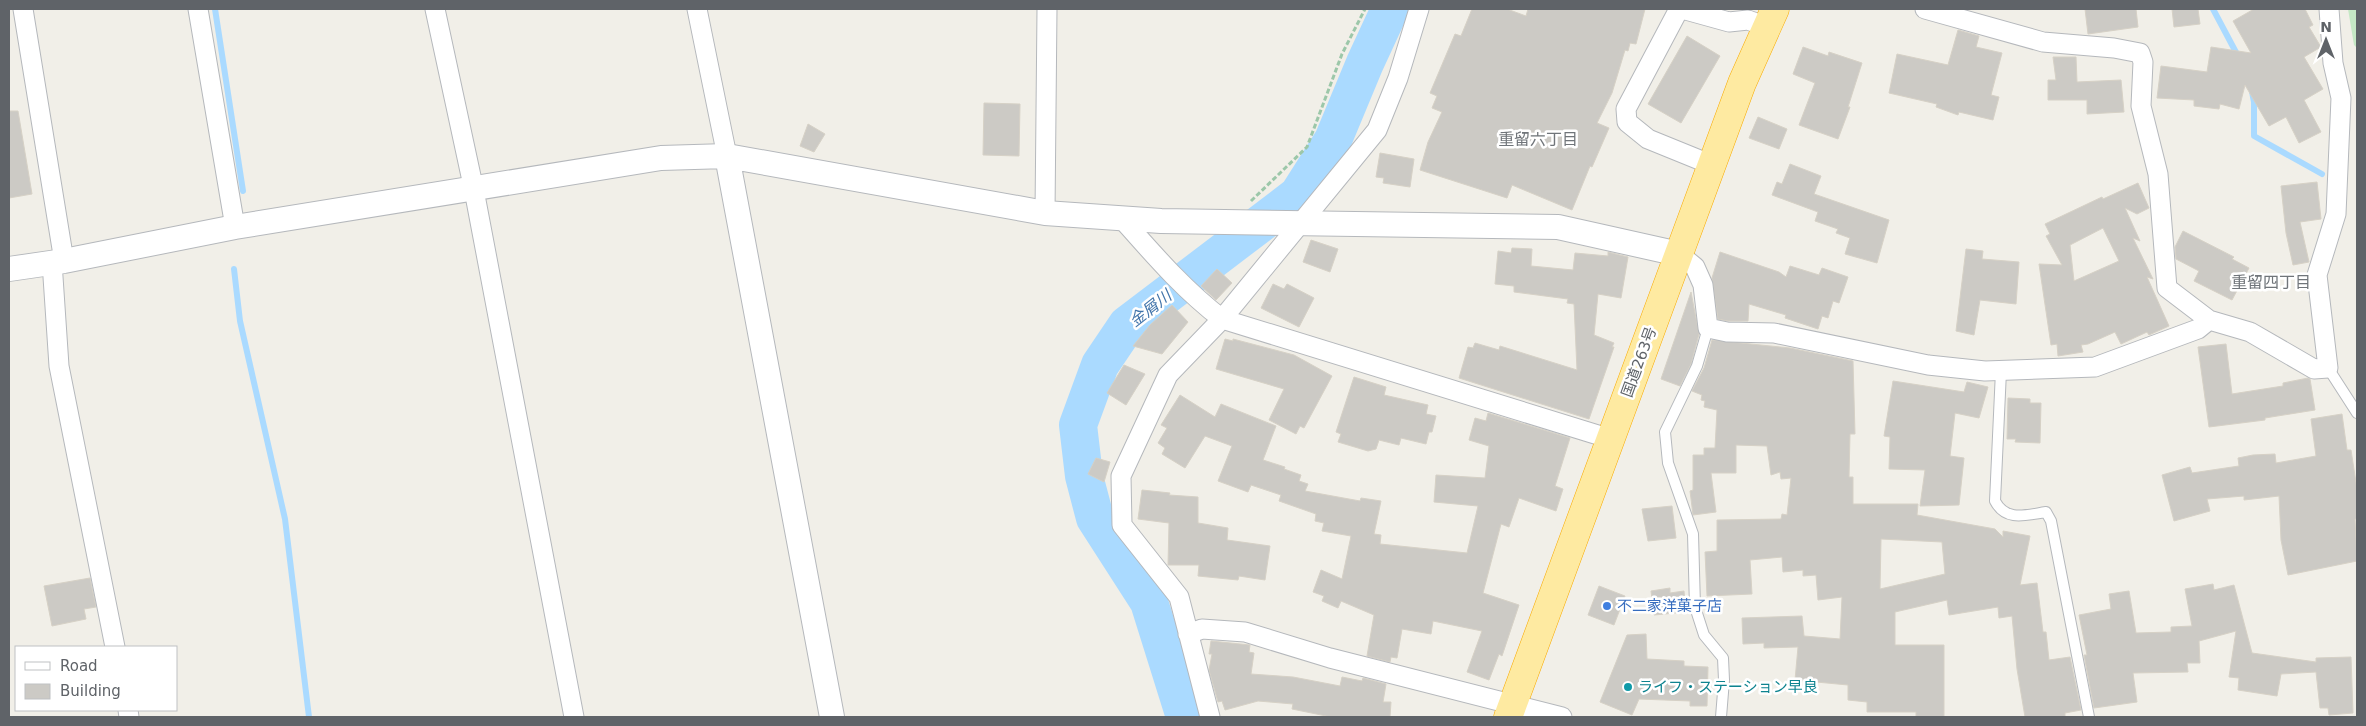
<svg xmlns="http://www.w3.org/2000/svg" width="2366" height="726" viewBox="0 0 2366 726" font-family="'DejaVu Sans','Noto Sans JP',sans-serif">
	<style>
		.green { fill: #c5e8c5 }
		.lines { fill: none; stroke-linecap: round; stroke-linejoin: round }
		.stream { stroke: #aadaff; stroke-width: 6 }
		.river { stroke: #aadaff; stroke-width: 38 }
		.building { fill: #cccac5; stroke: #d6d1c6; fill-rule: evenodd }
		.service-casing { stroke: #b5b8bc; stroke-width: 12 }
		.minor-casing { stroke: #b5b8bc; stroke-width: 21 }
		.tertiary-casing { stroke: #b5b8bc; stroke-width: 26 }
		.trunk-casing { stroke: #f9ab00; stroke-width: 29 }
		.path { stroke: #9cc7a9; stroke-width: 3; stroke-dasharray: 5 2.5; stroke-linecap: butt }
		.service { stroke: #fff; stroke-width: 10 }
		.minor { stroke: #fff; stroke-width: 19 }
		.tertiary { stroke: #fff; stroke-width: 24 }
		.trunk { stroke: #feeaa1; stroke-width: 28 }
		.shop-dot { fill: #3f7fe0; stroke: #fff; stroke-width: 2 }
		.culture-dot { fill: #0f9aa8; stroke: #fff; stroke-width: 2 }
		.labels { text-anchor: middle; stroke-width: 5; stroke-linejoin: round; paint-order: stroke }
		.street-label { font-size: 15px; fill: #5f6368; stroke: #fff }
		.shop-label { font-size: 15px; fill: #366cbe; stroke: #fff; text-anchor: start }
		.culture-label { font-size: 15px; fill: #0d838f; stroke: #fff; text-anchor: start }
		.neighbourhood-label { font-size: 16px; fill: #70757a; stroke: #fff }
		.water-label { font-size: 16px; font-style: italic; fill: #4174aa; stroke: #fff }
	</style>
	<rect width="100%" height="100%" fill="#f1efe8"/>
	<!-- green -->
	<path class="green" d="M2348 9H2357V48L2354 45Z"/>
	<g class="lines">
		<!-- stream -->
		<path class="stream" d="M215 9 243 191
			M2213 9 2239 58
			M2252 92 2254 102V136L2322 174
			M234 269 240 321 285 519 309 717"/>
		<!-- river -->
		<path class="river" d="M1185 717 1149 602 1095 518 1084 476 1078 425 1100 365 1127 325 1298 195 1333 140 1365 63 1390 9"/>
	</g>
	<!-- building -->
	<path class="building" d="M1472 9H1507L1526 16 1528 9H1645L1636 44 1630 43 1628 51 1625 50 1612 93 1597 123 1609 128 1592 167 1590 166 1572 210 1512 185 1507 198 1420 170 1428 142 1442 112 1432 108 1437 96 1430 93 1455 34 1461 36Z
		M2085 9H2136L2138 27 2088 34Z
		M2172 9H2198L2200 24 2174 27Z
		M2254 9H2305L2313 25 2309 27 2321 47 2304 57 2323 89 2304 100 2321 132 2299 143 2286 117 2269 126 2245 85 2239 109 2220 104 2219 109 2194 106V100L2157 98 2161 66 2207 72 2211 47 2251 53 2233 21Z
		M1958 30 1979 36 1976 47 2002 53 1991 95 1999 97 1993 120 1959 112 1958 115 1936 107 1937 104 1889 93 1897 54 1948 65Z
		M1687 36 1720 56 1681 123 1648 104Z
		M1803 47 1828 56 1829 52 1862 63 1848 107H1850L1838 139 1799 125 1815 83 1793 74Z
		M2053 57H2076L2077 82 2121 80 2124 112 2087 114V100H2048V80H2056Z
		M984 103 1020 104 1019 156 983 155Z
		M9 111H18L32 194 9 198Z
		M1758 117 1787 129 1779 149 1749 138Z
		M808 124 825 134 814 152 800 146Z
		M1380 153 1414 159 1410 187 1383 183 1384 178 1376 177Z
		M1790 164 1821 176 1814 194 1889 220 1877 263 1845 254 1850 238 1836 233 1838 229 1815 221 1818 212 1772 195 1777 182 1782 184Z
		M2317 182 2321 219 2300 222 2309 262 2293 265 2286 233 2281 186Z
		M2138 183 2149 208 2137 214 2125 208 2140 241 2133 238 2153 279 2147 277 2169 326 2149 335 2147 332 2121 344 2115 332 2088 344 2081 345 2083 352 2058 356 2057 344 2051 345 2039 264 2062 265 2046 236 2050 234 2045 224 2102 197 2103 199ZM2103 228 2119 261 2074 281 2070 245Z
		M2183 231 2234 257 2232 259 2249 268 2232 300 2194 281 2199 271 2176 259 2175 247Z
		M1311 240 1338 249 1330 272 1303 262Z
		M1512 248 1532 249 1531 266 1573 270 1575 253 1608 256V252L1628 257 1621 298 1598 294 1594 335 1614 343 1612 347H1614L1589 419 1459 378 1468 347 1473 348 1475 343 1499 350 1500 346 1577 370 1574 304 1567 303 1568 299 1514 292V286L1495 284 1498 251 1511 253Z
		M1966 249 1983 251 1982 259 2019 262 2016 304 1980 300 1974 335 1956 331Z
		M1720 252 1779 272 1786 277 1790 266 1819 275 1822 268 1848 277 1839 303 1833 301 1828 318 1822 316 1818 329 1785 318 1786 315 1749 304 1748 321H1728L1718 319 1712 278Z
		M1217 269 1232 283 1216 300 1201 286Z
		M1273 284 1284 289 1287 284 1314 298 1299 327 1261 308Z
		M1691 292 1699 334 1691 364 1680 386 1661 379Z
		M1172 305 1188 322 1162 354 1133 346 1150 325Z
		M1225 339 1233 341V339L1294 355 1332 376 1304 428 1300 426 1296 434 1269 420 1284 389 1216 369Z
		M1712 340 1790 348 1853 361 1855 434H1850L1849 477H1853V504H1918L1917 515 1995 529 2003 537V531L2030 536 2020 585 2037 583 2043 632H2046L2049 660 2070 657 2081 710 2065 713V717H2025L2017 669 2012 616 1999 618 1998 607 1949 615 1947 600 1895 612V645H1944V717H1916V712H1867V702L1848 700V685L1795 680 1798 647 1764 648V643L1743 644 1742 618 1802 616 1804 636 1840 639 1842 597 1818 600 1816 575 1803 576V570L1783 572 1782 557 1750 560 1752 594 1707 596 1705 552 1717 551V520L1781 519 1782 514 1787 515 1791 478 1781 479 1780 472 1771 475 1767 446 1736 445V473H1711L1716 512 1693 515 1690 491 1693 490V455H1704V448H1715L1717 410 1704 407 1705 401 1701 400 1702 395 1692 391 1704 368ZM1881 539 1942 542 1945 574 1880 589Z
		M2226 344 2232 394 2283 386V383L2308 378 2310 379 2315 410 2265 418V420L2209 427 2198 347Z
		M1124 365 1145 374 1126 405 1107 393Z
		M1354 377 1386 387 1384 395 1428 405 1426 414 1436 416 1432 432H1429L1426 444 1401 438 1399 445 1379 440 1376 449 1368 451 1338 442 1341 434 1336 432Z
		M1893 381 1964 392 1967 382 1988 387 1979 418 1955 413 1950 456 1964 458 1959 505 1920 506 1925 470 1889 469 1890 437 1884 436Z
		M1180 395 1215 417 1221 404 1276 426 1263 460 1285 467 1284 469 1301 475 1299 481 1308 484 1305 491 1360 501 1361 498 1381 501 1374 534 1381 535 1380 544 1467 553 1478 506 1434 502 1436 475 1485 478 1489 446 1469 440 1475 418 1486 421 1488 413 1570 438 1555 486 1563 489 1556 511 1519 498 1509 527 1501 524 1483 593 1519 605 1502 656 1499 654 1489 680 1467 672 1482 631 1433 621 1431 634 1402 629 1397 658 1391 657 1390 662 1367 656 1374 615 1341 601 1338 608 1322 601 1324 596 1313 592 1321 570 1342 579 1351 536 1322 531 1324 523 1315 521 1316 514 1279 501 1281 495 1251 485 1248 492 1218 481 1232 446 1205 436 1185 468 1162 454 1165 448 1158 443 1167 428 1161 425Z
		M2008 398 2030 399V403H2041L2040 443 2015 442 2016 439H2007Z
		M2342 414 2347 450H2351L2357 489V519H2355L2357 561 2288 575 2281 540 2279 496 2244 500V496L2207 499 2210 511 2174 521 2162 475 2190 467 2192 473 2239 466 2238 458 2253 455 2275 454 2276 463 2316 456 2311 419Z
		M1096 458 1110 462 1104 482 1088 474Z
		M1142 490 1170 493 1169 495 1198 497V523L1228 528 1227 540 1270 546 1265 580 1239 576 1238 580 1198 576 1199 565H1168L1169 523 1138 519Z
		M1672 506 1676 538 1648 541 1642 509Z
		M90 578 96 607 84 609 86 619 52 626 44 586Z
		M2213 584 2214 590 2234 585 2252 653 2316 662V658L2351 657 2353 713 2329 715 2328 708H2320L2316 672 2281 674 2277 696 2238 690 2239 678 2229 677 2236 631 2199 641 2200 663H2187L2188 672 2133 673 2137 702 2094 708 2084 655H2087L2079 615 2111 609 2109 594 2129 591 2136 633 2171 632V627L2192 626 2185 589Z
		M1599 586 1625 596 1614 625 1588 615Z
		M1670 588V593L1684 591 1686 612 1654 615 1651 591Z
		M1646 634 1647 659 1684 661V666L1708 667 1707 706H1690V701L1639 699 1632 715 1600 702 1627 635Z
		M1211 641 1250 645 1249 652 1254 653 1251 674 1293 677 1340 686 1342 677 1362 681 1363 678 1386 684 1383 702H1391L1390 717H1331L1292 709 1293 704 1258 701 1225 710 1222 701 1218 702 1209 670 1212 654H1209Z"/>
	<g class="lines">
		<defs>
			<path id="service" d="M1708 328 1697 366 1665 432 1668 463 1693 534 1695 607 1704 635 1723 658 1724 680 1721 717
				M2328 368 2357 413
				M2001 371 1995 501C2006 522 2026 515 2046 512L2051 521 2089 717"/>
			<path id="minor" d="M23 9 64 261
				M198 9 235 227
				M435 9 474 190 574 717
				M697 9 727 156
				M1679 9 1626 109 1627 122 1648 139 1712 165
				M1682 9 1729 22 1748 20 1767 27
				M1925 9 2043 42 2114 48 2140 53 2143 62 2141 106 2158 174 2167 288 2209 320 2250 332 2314 369 2328 368 2317 275 2336 214 2341 98 2333 63 2329 9
				M1045 213 1047 9
				M1122 219C1154 255 1184 290 1222 319L1611 439
				M1679 254 1695 267 1703 285 1708 328 1727 332 1774 333 1928 365 1985 371 2095 367 2198 329 2209 320
				M52 262 59 366 115 647
				M1188 634 1202 629 1245 632 1330 658 1562 717
				M128 710 129 717
				M1210 717 1179 597 1122 525 1121 476 1168 375 1222 319 1377 130 1398 78 1419 9"/>
			<path id="tertiary" d="M727 156 832 717
				M9 269 64 261 235 227 661 158 727 156 1045 213 1161 221 1558 227 1679 254"/>
			<path id="trunk" d="M1508 717 1742 83 1775 9"/>
		</defs>
		<!-- service casing -->
		<use href="#service" class="service-casing"/>
		<!-- minor casing -->
		<use href="#minor" class="minor-casing"/>
		<!-- tertiary casing -->
		<use href="#tertiary" class="tertiary-casing"/>
		<!-- trunk casing -->
		<use href="#trunk" class="trunk-casing"/>
		<!-- path -->
		<path class="path" d="M1251 201 1307 147 1342 54 1365 9"/>
		<!-- service -->
		<use href="#service" class="service"/>
		<!-- minor -->
		<use href="#minor" class="minor"/>
		<!-- tertiary -->
		<use href="#tertiary" class="tertiary"/>
		<!-- trunk -->
		<use href="#trunk" class="trunk"/>
	</g>
	<!-- markers -->
	<circle class="shop-dot" cx="1607" cy="606" r="5"/>
	<circle class="culture-dot" cx="1628" cy="687" r="5"/>
	<g class="labels">
		<!-- street labels -->
		<g class="street-label">
			<text transform="translate(1639 362) rotate(-70)" y="5">国道263号</text>
		</g>
		<!-- shop labels -->
		<g class="shop-label">
			<text x="1617" y="611">不二家洋菓子店</text>
		</g>
		<!-- culture labels -->
		<g class="culture-label">
			<text x="1638" y="692">ライフ・ステーション早良</text>
		</g>
		<!-- neighbourhood labels -->
		<g class="neighbourhood-label">
			<text x="1538" y="145">重留六丁目</text>
			<text x="2271" y="288">重留四丁目</text>
		</g>
		<!-- water labels -->
		<g class="water-label">
			<text transform="translate(1150 308) rotate(-38)" y="6">金屑川</text>
		</g>
	</g>
	<!-- border -->
	<rect width="2366" height="726" fill="none" stroke="#5f6368" stroke-width="20"/>
	<!-- legend -->
	<rect x="15" y="646" width="162" height="65" fill="#ffffff" stroke="#bfc1c3"/>
	<rect x="25" y="662" width="25" height="8" fill="#ffffff" stroke="#bfc1c3"/>
	<text x="60" y="671" font-size="15" fill="#5f6368">Road</text>
	<rect x="25" y="684" width="25" height="15" fill="#cccac5" stroke="#bfc1c3"/>
	<text x="60" y="696" font-size="15" fill="#5f6368">Building</text>
	<!-- north arrow -->
	<g transform="translate(2326 40)" stroke="#ffffff" stroke-width="4" paint-order="stroke">
	<path d="M0-4L9 19L0 12L-9 19Z" fill="#5f6368"/>
	<text y="-8" font-size="14" font-weight="bold" text-anchor="middle" fill="#5f6368">N</text>
	</g>
</svg>
